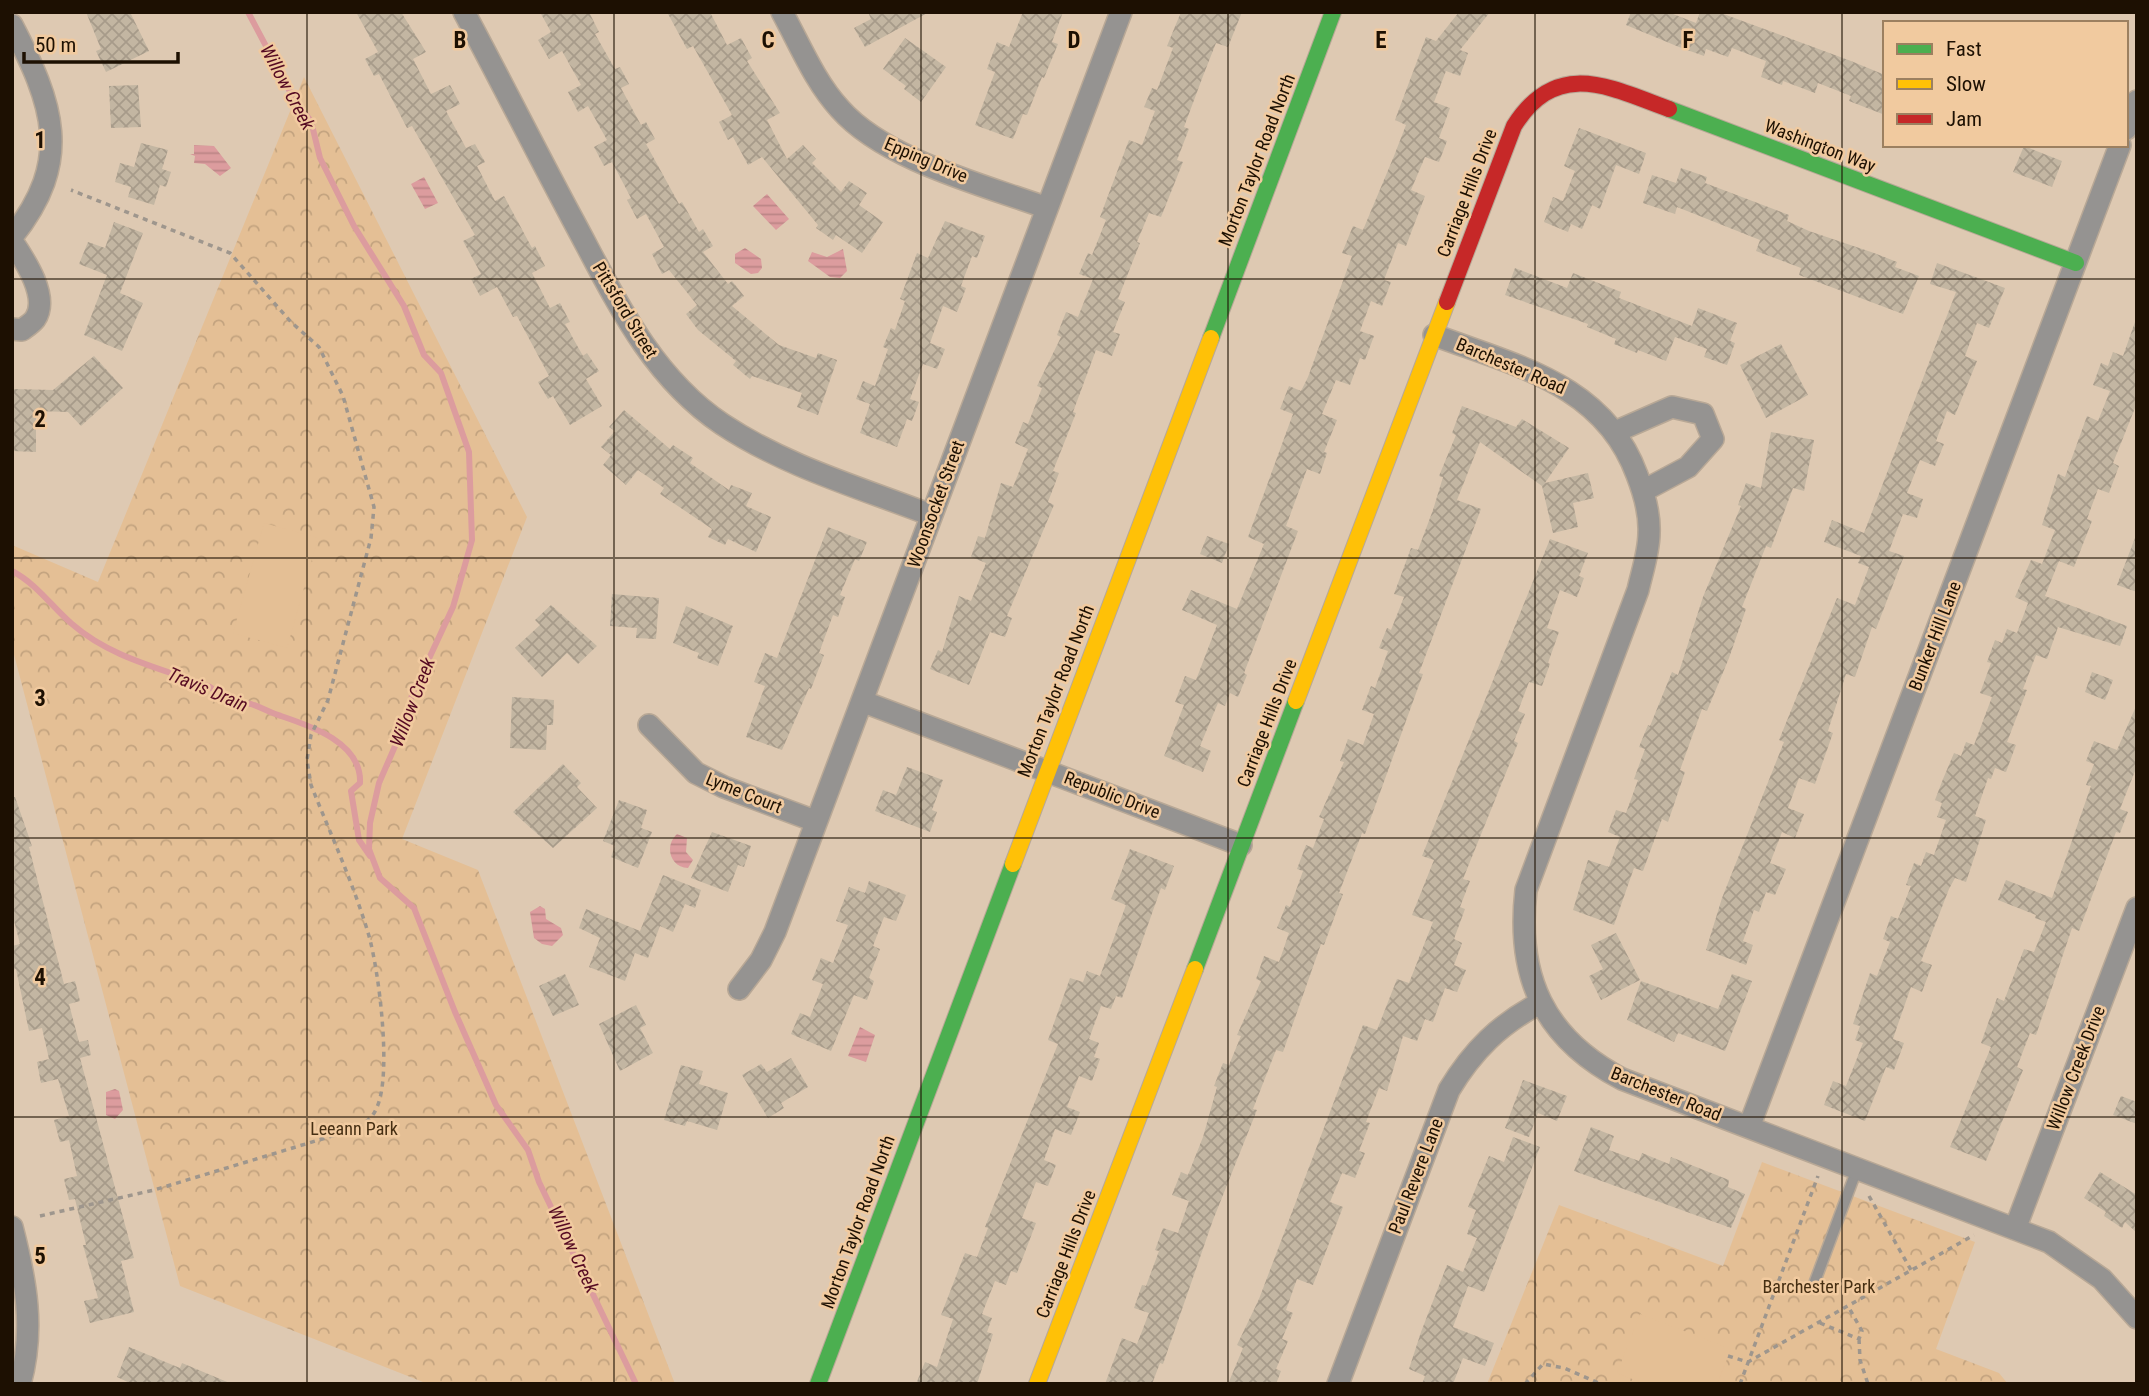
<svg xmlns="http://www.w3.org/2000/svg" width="2149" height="1396" viewBox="0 0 2149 1396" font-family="'Roboto Condensed',sans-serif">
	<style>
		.forest { fill: url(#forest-crowns) }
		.pitch { fill: #e4bf95 }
		.water { fill: url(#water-rules) }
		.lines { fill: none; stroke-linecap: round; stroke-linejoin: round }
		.stream { stroke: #dc9c9e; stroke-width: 6 }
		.building { fill: url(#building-cross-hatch) }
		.lane-casing { stroke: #b8a896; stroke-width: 13 }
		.street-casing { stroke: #b8a896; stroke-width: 24 }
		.fast-casing { stroke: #b8a896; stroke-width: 18 }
		.slow-casing { stroke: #b8a896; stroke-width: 18 }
		.jam-casing { stroke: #b8a896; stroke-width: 18 }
		.path { stroke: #9e968d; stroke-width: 3.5; stroke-dasharray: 5 5; stroke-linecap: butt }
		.lane { stroke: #959391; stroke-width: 10 }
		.street { stroke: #959391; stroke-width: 21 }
		.fast { stroke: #4caf50; stroke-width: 16 }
		.slow { stroke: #ffc107; stroke-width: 16 }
		.jam { stroke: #c62828; stroke-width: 16 }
		.grid { fill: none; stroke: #1d1002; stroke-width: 2; stroke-opacity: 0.55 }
		.labels { text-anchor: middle; stroke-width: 5; stroke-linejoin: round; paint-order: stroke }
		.street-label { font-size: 18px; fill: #1d1002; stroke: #f1ca9f }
		.park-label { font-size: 18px; fill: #452e12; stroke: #f1ca9f }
		.water-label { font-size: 19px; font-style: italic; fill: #550a22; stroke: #f1ca9f }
		.grid-label { font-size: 23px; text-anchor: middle; font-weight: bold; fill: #1d1002; stroke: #f1ca9f; stroke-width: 5; stroke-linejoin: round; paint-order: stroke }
	</style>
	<defs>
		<pattern id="forest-crowns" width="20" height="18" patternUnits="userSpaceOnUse" patternTransform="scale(1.75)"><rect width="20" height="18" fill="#e4bf95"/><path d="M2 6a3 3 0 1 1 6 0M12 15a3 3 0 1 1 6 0" fill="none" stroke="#c3a37f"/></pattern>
		<pattern id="water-rules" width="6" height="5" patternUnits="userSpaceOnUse" patternTransform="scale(1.75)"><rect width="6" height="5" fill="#dc9c9e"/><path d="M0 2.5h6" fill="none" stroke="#bc8586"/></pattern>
		<pattern id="building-cross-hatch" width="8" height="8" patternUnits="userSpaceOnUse" patternTransform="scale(1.75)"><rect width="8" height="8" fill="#c3b6a2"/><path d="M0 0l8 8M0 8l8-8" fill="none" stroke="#a79b8a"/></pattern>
	</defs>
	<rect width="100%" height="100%" fill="#dec9b2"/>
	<!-- forest -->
	<path class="forest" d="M304 77 527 517 402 839 478 870 675 1384H428L180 1286 12 647V545L98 582Z
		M1762 1162 1975 1242 1936 1349 1999 1373 2008 1384H1487L1559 1205 1723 1266Z"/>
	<!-- pitch -->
	<path class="pitch" d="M264 523 318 538 287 648 233 633Z
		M1640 1314 1731 1349 1717 1384H1645L1617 1373Z"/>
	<!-- water -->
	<path class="water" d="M194 145 214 146 231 168 220 176 205 164 194 163 195 156 190 154H194Z
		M424 177 438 203 425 209 411 184Z
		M767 194 789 219 776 230 753 206Z
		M745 248 761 259 762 268 758 273 751 274 735 263V254Z
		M843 249 847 271 840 278 830 277 808 261 812 252 827 257Z
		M677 834 687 838 686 852 693 860 688 868C670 867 664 846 677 834Z
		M540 906 545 909 546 919 561 928 563 935 552 946 542 944 534 938 530 912Z
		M860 1027 875 1035 866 1062 848 1056Z
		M115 1089 119 1091 123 1110 115 1119 106 1115V1092Z"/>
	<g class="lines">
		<!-- stream -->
		<path class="stream" d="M248 12 295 101 311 121 320 158 354 226 404 306 424 355 441 373 469 452 472 540 453 607 412 695 406 721 379 783 370 823 369 849 380 878 414 908 455 1012 496 1105 528 1150 539 1182 636 1384
			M12 571C37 584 52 607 72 624 111 658 161 668 208 686 217 690 221 699 229 701 236 703 244 703 251 704 261 707 270 713 281 716 311 726 362 743 360 783L351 791 359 840 370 856"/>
	</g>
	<!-- building -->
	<path class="building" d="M86 12H130L149 51 106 72 96 51 101 49Z
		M356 12H401L426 52 413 59 431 94 450 85 460 104 446 111 466 148 475 144 485 162 477 166 495 201 504 196 532 248 535 246 545 266 532 273 550 308 560 303 570 322 565 324 583 356 587 353 599 371 586 379 602 406 570 425 553 396 548 399 538 382 549 376 517 316 513 317 497 287 480 296 471 279 481 274 463 241 475 235 412 126 407 128 379 74 374 76 365 59 378 52Z
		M540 12H589L599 32 595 34 615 69 620 67 629 84 621 88 641 125 646 122 655 139 646 144 679 204 682 202 699 232 703 229 713 246 703 252 728 284 732 281 744 296 732 306 779 345 816 358 818 353 837 360 818 415 797 407 802 393 752 376 750 379 733 365 736 361 698 330 686 314 697 305 669 270 662 274 652 254 664 247 646 214 637 219 627 200 631 198 612 162 604 166 594 147 607 140 588 106 578 112 568 92 581 85 562 51 549 59 538 40 551 32Z
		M667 12H710L727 45 741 38 752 58 747 61 780 113 767 120 787 159 803 145 816 159 812 163 841 192 849 181 867 193 859 205 883 222 862 253 836 235 833 240 816 228 818 225 762 157 748 165 733 137 728 140 719 122 732 115 693 46 687 49Z
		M868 12H929L865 47 854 28 871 19Z
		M1023 12H1063L1052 42 1058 44 1044 78 1042 77 1027 115 1023 114 1013 139 975 125 995 72 987 69 997 42 1009 47Z
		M1181 12H1242L1228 47 1216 43 1203 76 1184 127 1189 129 1177 160 1183 162 1161 217 1149 213 1137 242 1140 243 1118 299 1125 302 1113 332 1120 334 1112 356 1096 350 1073 412 1076 413 1053 471 1059 473 1048 502 1054 505 1007 616 1012 618 1005 637 990 632 969 685 930 669 938 650 942 652 959 596 971 601 986 563 971 557 978 536 985 538 1001 483 1013 487 1028 449 1015 443 1023 422 1028 424 1042 388 1037 386 1061 337 1057 335 1066 312 1078 317 1093 279 1079 274 1088 253 1092 255 1106 220 1100 217 1129 140 1142 145 1155 111 1144 107 1152 88 1157 90 1173 48 1167 46Z
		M1459 12H1490L1460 50 1468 53 1460 76 1446 71 1434 102 1450 108 1439 138 1447 141 1439 162 1425 157 1411 190 1425 196 1406 246 1398 243 1384 280 1391 282 1382 306 1371 301 1360 331 1374 336 1365 360 1360 358 1350 385 1336 380 1322 414 1337 420 1324 452 1327 453 1320 474 1307 469 1286 526 1298 531 1244 673 1247 675 1238 697 1230 693 1225 706 1218 703 1200 746 1211 751 1203 772 1164 756 1184 705 1175 702 1185 676 1196 680 1217 625 1182 610 1191 590 1237 609 1264 544 1248 537 1293 414 1280 409 1289 386 1301 391 1308 377 1352 256 1342 253 1353 226 1363 230 1394 156 1406 125 1395 120 1426 37 1436 41Z
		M1631 12H1668L1696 23 1700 12H1718L1851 61 1885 75V115L1849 101 1851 96 1818 83 1815 93 1783 81 1782 85 1761 77 1766 61 1732 48 1728 57 1706 49 1704 56 1679 47 1626 25Z
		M905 38 946 67 921 102 904 89 906 86 883 69Z
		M138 85 141 127 111 128 109 86Z
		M1579 128 1646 153 1639 174 1616 165 1600 209 1592 205 1582 229 1571 224 1568 232 1544 222 1553 197 1563 201 1575 171 1564 166Z
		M141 143 168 150 162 169 171 172 166 187 160 185 154 205 128 197 131 187 115 182 120 163 134 167Z
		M2024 146 2062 161 2052 187 2013 172Z
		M1681 168 1707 177 1705 183 1789 215 1787 221 1809 231 1874 253 1897 262 1895 267 1919 276 1903 314 1799 275 1801 268 1756 251 1760 240 1677 207 1675 214 1643 203 1652 175 1676 183Z
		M945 221 985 236 977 258 972 256 961 286 966 288 957 312 943 306 930 343 945 349 937 369 923 364 910 399 919 402 912 421 907 419 897 447 860 433 870 404 856 399 863 381 875 386 888 349 883 347 891 328 895 330 905 301 900 299 917 253 928 258Z
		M114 222 143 233 120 293 143 303 122 351 84 335 107 275 79 264 88 242 105 248Z
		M1937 263 2005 288 1989 328 1977 323 1965 356 1977 361 1955 415 1947 411 1936 441 1944 444 1935 466 1920 460 1907 493 1923 499 1917 518 1903 514 1889 551 1904 556 1876 629 1872 627 1855 677 1846 674 1828 731 1833 733 1815 784 1799 778 1788 808 1804 814 1795 838 1782 832 1770 863 1786 869 1775 895 1766 892 1759 912 1754 910 1743 941 1753 945 1746 965 1706 950 1722 898 1784 742 1779 740 1837 598 1855 605 1869 567 1858 563 1861 556 1824 542 1832 520 1864 533 1956 292 1930 284Z
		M1515 268 1567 288 1573 273 1621 292 1619 298 1692 326 1698 308 1737 323 1730 341 1735 343 1727 365 1704 357 1707 349 1675 337 1666 361 1638 350 1637 353 1614 344 1616 339 1587 327 1588 324 1505 295Z
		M2135 322 2137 403 2113 463 2119 466 2109 493 2098 489 2087 519 2092 521 2074 567 2059 561 2045 596 2127 626 2120 646 2058 627 2047 659 2036 655 2023 689 2027 690 2007 742 2016 745 2006 772 1995 768 1991 779 1988 778 1975 816 1986 820 1975 855 1966 882 1955 878 1949 889 1921 961 1932 965 1922 992 1911 987 1897 1027 1893 1039 1904 1043 1894 1070 1886 1067 1865 1121 1824 1105 1833 1081 1846 1086 1863 1043 1855 1040 1860 1026 1853 1024 1870 973 1877 976 1890 942 1883 939 1891 916 1898 919 1911 886 1906 885 1914 863 1921 866 1926 852 1934 855 1946 820 1937 817 1942 803 1935 800 1943 779 1954 753 1961 756 1966 742 1974 745 1992 697 1980 693 1991 663 1987 662 1995 640 2002 643 2007 629 2017 633 2028 603 2015 597 2031 560 2042 564 2055 530 2042 525 2058 474 2065 477 2087 416 2098 421 2110 391 2093 385 2101 363 2108 366 2113 352 2123 356Z
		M1781 344 1808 395 1766 418 1740 365Z
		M94 356 123 388 81 426 68 412 36 411V452L12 451V389L53 390Z
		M1462 406 1516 427 1522 419 1569 448 1545 483 1588 473 1594 498 1573 503 1578 527 1553 533 1542 486 1480 442 1457 500 1481 509 1419 673 1423 674 1365 834 1362 833 1339 893 1343 894 1324 945 1321 944 1283 1052 1276 1050 1253 1109 1257 1110 1213 1220 1163 1364 1160 1363 1152 1384H1105L1122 1338 1137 1344 1149 1313 1134 1308 1142 1285 1146 1286 1159 1251 1155 1250 1163 1228 1178 1233 1189 1201 1172 1195 1181 1172 1188 1175 1203 1137 1217 1087 1214 1086 1223 1063 1229 1065 1241 1036 1237 1035 1261 981 1256 979 1264 956 1279 962 1289 933 1277 928 1286 905 1290 907 1303 871 1297 869 1306 845 1313 848 1324 819 1319 817 1344 762 1340 761 1348 739 1363 745 1374 714 1362 710 1371 686 1375 688 1388 651 1379 648 1387 628 1391 630 1404 597 1394 594 1411 548 1418 550 1433 510 1443 477 1439 476 1456 435 1452 433Z
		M624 410 670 449 673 445 693 458 690 463 729 490 731 485 752 493 746 506 771 517 756 552 728 539 725 545 708 537 712 529 660 494 664 488 638 470 626 485 603 465 611 455 601 447 615 431 609 427Z
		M1771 432 1814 440 1804 491 1793 488 1771 548 1766 546 1742 607 1746 609 1729 658 1707 711 1702 709 1680 770 1685 772 1668 822 1662 819 1643 871 1634 868 1614 925 1573 910 1588 860 1609 867 1620 837 1608 832 1616 810 1626 813 1638 780 1634 779 1645 749 1639 747 1648 725 1650 726 1672 672 1678 675 1703 597 1741 506 1738 505 1746 483 1761 488Z
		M828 527 867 542 859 561 855 559 840 595 845 597 838 617 833 615 819 653 824 655 811 689 809 688 782 750 746 737 765 686 754 682 765 653 777 658Z
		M1207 536 1229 544 1222 563 1200 554Z
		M2135 538H2137V592L2117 585Z
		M1550 539 1588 553 1579 576 1584 578 1577 597 1560 590 1547 628 1559 632 1548 663 1550 664 1542 686 1529 682 1518 711 1525 714 1514 741 1518 743 1463 879 1470 881 1460 907 1465 909 1454 939 1462 943 1454 965 1466 970 1457 992 1445 988 1433 1022 1425 1019 1417 1041 1403 1036 1387 1091 1379 1088 1366 1122 1370 1123 1359 1151 1365 1153 1355 1178 1342 1173 1330 1202 1343 1207 1313 1285 1297 1279 1286 1310 1293 1313 1282 1339 1288 1341 1276 1369 1281 1371 1276 1384H1228L1243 1348 1237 1345 1259 1299 1363 1025 1377 1030 1397 979 1409 983 1433 922 1412 915 1434 860 1422 856Z
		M612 594 659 598 656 639 636 638 637 628 610 626Z
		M551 605 597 646 578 664 567 653 542 677 515 648 540 625 535 620Z
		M686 606 733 626 718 666 697 658 699 653 673 643Z
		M2092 672 2113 680 2105 700 2085 692Z
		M512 697 554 700 553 725H547L546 750 510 748Z
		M2137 704V766L2120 809 2128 812 2120 833 2116 832 2079 931 2072 928 2036 1035 2030 1033 2017 1067 2023 1070 1986 1161 1950 1147 1991 1047 1981 1043 1997 998 2004 1001 2024 949 2034 952 2046 922 2035 918 2036 915 1998 900 2006 880 2052 898 2091 786 2086 785 2094 764 2086 761 2094 741 2117 750Z
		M563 764 581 783 577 787 597 808 553 848 513 812Z
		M907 767 943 780 932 810 937 812 930 832 875 811 883 790 896 795Z
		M12 797H15L32 846 29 847 64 984 75 981 80 1001 69 1004 79 1042 88 1040 91 1055 80 1058 134 1258 121 1261 134 1312 90 1323 84 1301 98 1298 83 1245H86L75 1199 69 1200 64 1179 77 1176 69 1140 60 1142 54 1120 69 1116 58 1079 41 1083 37 1062 49 1059 42 1028 29 1031 16 969 12 970V946L20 944 12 913Z
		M619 800 647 810 641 828 652 832 638 868 611 857 615 846 603 841Z
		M712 832 751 846 744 867 738 865 728 892 691 878Z
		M1130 849 1174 866 1165 890 1161 888 1122 998 1116 996 1111 1009 1101 1006 1089 1039 1099 1043 1094 1057 1100 1059 1092 1081 1079 1076 1067 1107 1080 1112 1071 1135 1055 1129 1044 1160 1056 1165 1048 1186 1036 1182 1022 1218 1036 1223 1017 1273 1011 1271 1006 1285 995 1281 982 1314 992 1318 987 1332 993 1334 977 1384H916L925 1362 937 1367 953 1319 941 1315 965 1253 977 1257 988 1228 985 1227 1058 1044 1048 1040 1070 978 1083 982 1087 971 1100 976 1126 905 1111 899Z
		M663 875 701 890 695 908 685 904 673 932 660 926 648 958 635 953 625 981 589 967 600 938 579 928 586 909 640 931Z
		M869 881 906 895 896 921 884 917 873 946 880 949 869 978 874 981 867 1000 854 995 831 1051 791 1034 800 1013 810 1017 823 984 812 980 821 958 833 963 848 925 836 921 849 887 865 893Z
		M1616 933 1640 980 1601 1000 1589 976 1603 969 1591 945Z
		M565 974 579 1005 553 1016 539 986Z
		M1732 974 1752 981 1725 1051 1678 1033 1674 1042 1627 1020 1641 981 1718 1009Z
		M636 1005 646 1025 640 1028 653 1053 620 1071 599 1024Z
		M791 1058 808 1087 781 1103 784 1108 768 1118 742 1075 761 1064 767 1072Z
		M681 1065 703 1071 699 1084 728 1093 717 1130 687 1121 685 1126 664 1120Z
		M1523 1080 1567 1096 1557 1121 1538 1113 1529 1137 1505 1128Z
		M2121 1096 2137 1102V1124L2113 1115Z
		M1591 1127 1614 1136 1609 1150 1639 1161 1642 1153 1669 1164 1671 1157 1729 1180 1728 1187 1745 1194 1731 1228 1574 1171Z
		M1513 1137 1540 1147 1484 1292 1468 1286 1453 1327 1494 1343 1485 1366 1463 1358 1453 1384H1422L1425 1376 1409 1369 1421 1332 1447 1265 1463 1272 1477 1238 1467 1234 1476 1210 1468 1207 1489 1156 1504 1162Z
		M2100 1172 2137 1195V1233L2125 1222 2122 1228 2104 1216 2106 1212 2084 1198Z
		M129 1347 180 1368 182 1363 232 1384H132L117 1377Z"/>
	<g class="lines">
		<defs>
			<path id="lane" d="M1814 1284 1857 1169"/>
			<path id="street" d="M464 12C501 81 536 151 573 220 613 294 649 375 722 424 785 466 861 488 931 515
				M782 12C800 45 815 82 840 109 885 160 984 185 1047 208
				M12 25C53 104 74 160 12 237
				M2126 129 2137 101
				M12 241C24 259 50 297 35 319 32 323 26 327 22 330L12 329
				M1434 335C1516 366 1604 384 1637 475 1644 493 1650 513 1649 533 1649 552 1642 572 1638 590L1526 890C1516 977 1544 1038 1622 1079L2049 1242 2102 1279 2137 1318
				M1615 432 1672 407 1703 414 1713 439 1688 467 1643 491
				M864 702 1241 845
				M649 725 696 773 724 787 815 821
				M739 989 761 960 775 932 1121 12
				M1749 1127 2120 145
				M12 1227C26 1281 35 1329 20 1384
				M2015 1229 2137 908
				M1338 1384 1449 1090C1473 1050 1500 1024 1540 1003"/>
			<path id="fast" d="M1669 109 2076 263
				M1211 338 1333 12
				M1195 969 1296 701
				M818 1384 1013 864"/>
			<path id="slow" d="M1296 701 1447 302
				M1013 864 1211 338
				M1037 1384 1195 969"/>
			<path id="jam" d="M1447 302 1514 126C1557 58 1609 87 1669 109"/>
		</defs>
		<!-- lane casing -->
		<use href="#lane" class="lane-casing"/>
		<!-- street casing -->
		<use href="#street" class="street-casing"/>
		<!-- fast casing -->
		<use href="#fast" class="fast-casing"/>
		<!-- slow casing -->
		<use href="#slow" class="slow-casing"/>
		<!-- jam casing -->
		<use href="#jam" class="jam-casing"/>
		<!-- path -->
		<path class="path" d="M1869 1196 1911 1270
			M40 1216 154 1190 355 1129C365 1123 373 1118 377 1107 392 1074 379 972 369 936 354 885 331 835 311 785L307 760 311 735 328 700 371 538 374 507 343 396 319 347 291 322 230 253 71 190
			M1820 1323 1859 1339 1862 1331 1848 1306
			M1859 1339 1860 1360 1868 1384
			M1728 1356 1748 1362 1974 1235
			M1525 1384 1543 1364 1564 1368 1601 1384
			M1740 1384 1818 1176"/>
		<!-- lane -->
		<use href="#lane" class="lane"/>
		<!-- street -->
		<use href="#street" class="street"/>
		<!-- fast -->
		<use href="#fast" class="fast"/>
		<!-- slow -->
		<use href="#slow" class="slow"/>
		<!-- jam -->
		<use href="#jam" class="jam"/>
	</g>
	<!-- grid -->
	<path class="grid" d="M307 12V1384M614 12V1384M921 12V1384M1228 12V1384M1535 12V1384M1842 12V1384M12 279H2137M12 558H2137M12 838H2137M12 1117H2137"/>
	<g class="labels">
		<!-- street labels -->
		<g class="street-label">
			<text transform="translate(1820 146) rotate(21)" y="6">Washington Way</text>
			<text transform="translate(926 160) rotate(23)" y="6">Epping Drive</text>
			<text transform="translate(1257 160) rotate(-69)" y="6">Morton Taylor Road North</text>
			<text transform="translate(1467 193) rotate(-69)" y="6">Carriage Hills Drive</text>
			<text transform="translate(625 310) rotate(59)" y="6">Pittsford Street</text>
			<text transform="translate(1511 366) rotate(23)" y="6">Barchester Road</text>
			<text transform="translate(936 504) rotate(-70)" y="6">Woonsocket Street</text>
			<text transform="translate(1935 636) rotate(-69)" y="6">Bunker Hill Lane</text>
			<text transform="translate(1056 691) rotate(-69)" y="6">Morton Taylor Road North</text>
			<text transform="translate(1267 723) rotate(-69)" y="6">Carriage Hills Drive</text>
			<text transform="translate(744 793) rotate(22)" y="6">Lyme Court</text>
			<text transform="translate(1112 795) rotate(21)" y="6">Republic Drive</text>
			<text transform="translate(2076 1068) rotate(-69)" y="6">Willow Creek Drive</text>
			<text transform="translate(1666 1094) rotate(22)" y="6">Barchester Road</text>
			<text transform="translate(1416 1176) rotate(-69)" y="6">Paul Revere Lane</text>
			<text transform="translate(858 1222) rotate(-70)" y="6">Morton Taylor Road North</text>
			<text transform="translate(1066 1254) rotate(-69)" y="6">Carriage Hills Drive</text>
		</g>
		<!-- park labels -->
		<g class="park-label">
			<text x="354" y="1135">Leeann Park</text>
			<text x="1819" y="1293">Barchester Park</text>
		</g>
		<!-- water labels -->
		<g class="water-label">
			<text transform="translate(288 87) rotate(62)" y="7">Willow Creek</text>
			<text transform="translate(208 689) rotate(23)" y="7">Travis Drain</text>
			<text transform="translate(412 702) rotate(-69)" y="7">Willow Creek</text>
			<text transform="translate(574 1249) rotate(65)" y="7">Willow Creek</text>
		</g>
	</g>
	<g class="grid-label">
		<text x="460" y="48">B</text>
		<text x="768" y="48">C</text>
		<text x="1074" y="48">D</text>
		<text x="1381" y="48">E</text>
		<text x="1688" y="48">F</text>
		<text x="40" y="148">1</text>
		<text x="40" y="427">2</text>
		<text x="40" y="706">3</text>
		<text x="40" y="985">4</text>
		<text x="40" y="1264">5</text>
	</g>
	<!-- border -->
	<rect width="2149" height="1396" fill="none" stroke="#1d1002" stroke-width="28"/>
	<!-- legend -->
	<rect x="1883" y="21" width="245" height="126" fill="#f1ca9f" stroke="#9c8060" stroke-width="2"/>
	<rect x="1897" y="44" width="35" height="10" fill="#4caf50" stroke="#9c8060" stroke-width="2"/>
	<text x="1946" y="56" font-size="21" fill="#1d1002">Fast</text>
	<rect x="1897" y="79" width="35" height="10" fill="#ffc107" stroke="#9c8060" stroke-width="2"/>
	<text x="1946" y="91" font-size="21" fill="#1d1002">Slow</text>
	<rect x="1897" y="114" width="35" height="10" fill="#c62828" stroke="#9c8060" stroke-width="2"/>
	<text x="1946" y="126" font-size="21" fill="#1d1002">Jam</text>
	<!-- scale -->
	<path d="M24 52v10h154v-10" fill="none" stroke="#1d1002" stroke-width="3.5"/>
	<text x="35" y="52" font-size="21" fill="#1d1002" stroke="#f1ca9f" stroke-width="5" paint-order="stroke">50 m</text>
</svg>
